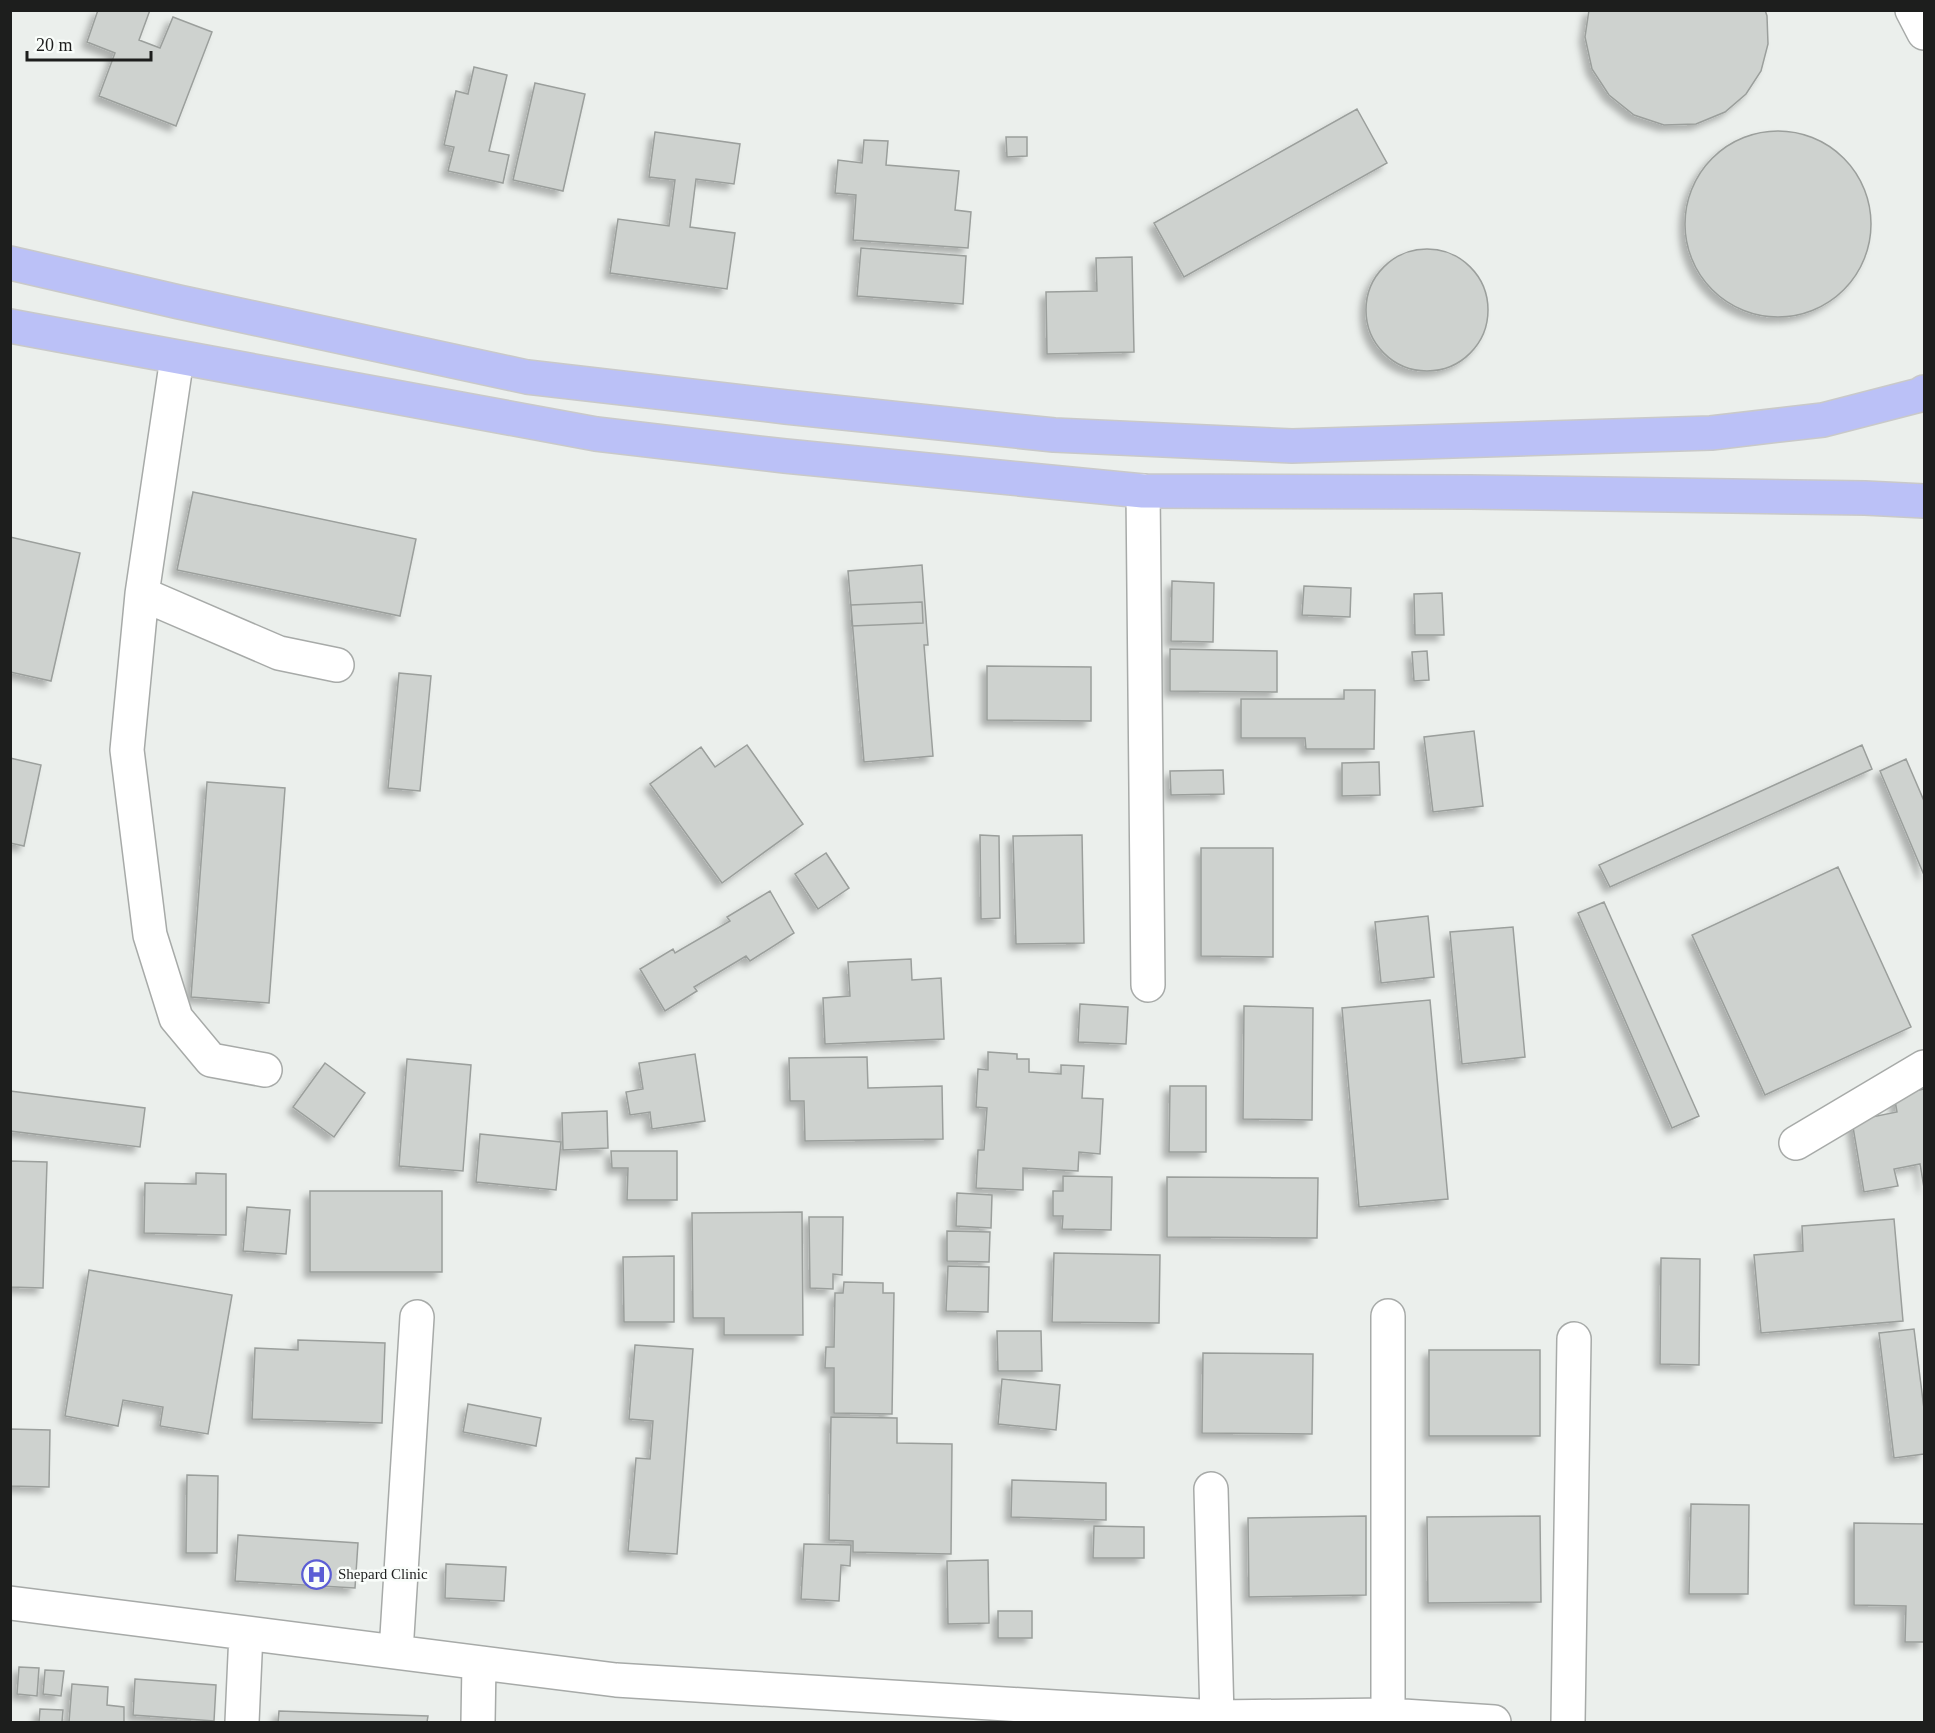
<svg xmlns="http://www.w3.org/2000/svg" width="1935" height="1733" viewBox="0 0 1935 1733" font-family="'Times New Roman',serif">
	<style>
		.building { fill: #ced2cf; stroke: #9b9f9c; stroke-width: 1.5; filter: url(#shadow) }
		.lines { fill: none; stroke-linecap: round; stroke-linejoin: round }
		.minor-casing { stroke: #a7aaa8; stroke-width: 36 }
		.major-casing { stroke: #c9c9c9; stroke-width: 36 }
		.minor { stroke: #fff; stroke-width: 33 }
		.major { stroke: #bbc1f7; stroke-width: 33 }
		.labels { text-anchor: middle; stroke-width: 5; stroke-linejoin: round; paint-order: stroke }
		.poi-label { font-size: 15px; fill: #1d1e1d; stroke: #f9fdfa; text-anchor: start }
	</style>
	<defs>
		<filter id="shadow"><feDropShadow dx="-5.5" dy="5.5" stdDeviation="3" flood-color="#0004"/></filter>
	</defs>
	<rect width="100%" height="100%" fill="#ebefec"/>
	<!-- building -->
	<path class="building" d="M98 10H150L139 40 160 48 173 17 212 32 176 126 99 96 115 53 87 42Z
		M1589 10H1765L1767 16 1768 44 1761 71 1746 94 1725 112 1696 124 1664 125 1634 115 1609 95 1592 69 1585 37Z
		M474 67 507 75 489 151 509 155 503 183 448 171 454 147 444 145 456 91 468 94Z
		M535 83 585 94 563 191 513 180Z
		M1357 109 1387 163 1184 277 1154 223Z
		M1685 224a93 93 0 1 1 186 0a93 93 0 1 1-186 0Z
		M655 132 740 144 734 184 696 179 690 227 735 233 727 289 610 273 618 219 669 226 675 180 649 177Z
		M1006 137H1027V156L1007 157Z
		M864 140 888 141 886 165 959 171 955 210 971 212 968 248 853 240 856 195 835 193 838 160 862 163Z
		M861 248 966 256 963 304 857 296Z
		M1366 310a61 61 0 1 1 122 0a61 61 0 1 1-122 0Z
		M1132 257 1134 352 1047 354 1046 292 1097 291 1096 258Z
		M193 492 416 539 400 616 177 570Z
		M10 537 80 553 51 681 10 672Z
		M922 565 928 645H924L933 756 864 762 848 571Z
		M1172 581 1214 583 1213 642 1171 641Z
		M1304 586 1351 588 1350 617 1302 615Z
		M1442 593 1444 635H1415L1414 594Z
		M922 602 923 623 852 626 851 605Z
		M1170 649 1277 651V692L1170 691Z
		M1427 651 1429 680 1414 681 1412 652Z
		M987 666 1091 667V721L987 720Z
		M399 673 431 676 420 791 388 788Z
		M1344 690H1375L1374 749H1306L1305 738H1241V699H1344Z
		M1474 731 1483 806 1433 812 1424 737Z
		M747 745 803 824 722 883 650 784 701 747 715 767Z
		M1862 745 1872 769 1610 887 1599 865Z
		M10 758 41 765 24 846 10 843Z
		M1906 759 1924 801V875L1880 771Z
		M1379 762 1380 795 1342 796V763Z
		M1223 770 1224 794 1171 795 1170 771Z
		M207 782 285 788 269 1003 191 997Z
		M980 835 999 836 1000 918 981 919Z
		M1082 835 1084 943 1016 944 1013 836Z
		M1201 848H1273V957L1201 956Z
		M826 853 849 888 818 909 795 874Z
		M1838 867 1911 1027 1765 1095 1692 935Z
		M770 891 794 933 750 961 746 956 694 987 697 991 665 1011 640 969 673 949 675 953 730 921 727 917Z
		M1604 902 1699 1116 1672 1128 1578 913Z
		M1428 916 1434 977 1381 983 1375 922Z
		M1513 927 1525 1057 1462 1064 1450 932Z
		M911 959 912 980 941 978 944 1039 825 1044 823 998 850 996 848 962Z
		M1430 1000 1448 1199 1359 1207 1342 1008Z
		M1080 1004 1128 1007 1126 1044 1078 1042Z
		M1244 1006 1313 1008 1312 1120 1243 1119Z
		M988 1052 1017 1054V1059H1029V1072L1061 1074V1065L1084 1066 1082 1098 1103 1099 1100 1154 1079 1152 1078 1171 1023 1168V1190L976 1188 978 1150H984L987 1108 976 1107 978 1069 988 1070Z
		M695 1054 705 1121 652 1129 650 1112 630 1115 626 1092 643 1089 639 1063Z
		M867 1057 868 1088 942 1086 943 1139 805 1141 804 1101H790L789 1058Z
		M407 1059 471 1065 463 1171 399 1166Z
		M325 1063 365 1093 334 1137 293 1107Z
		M1170 1086H1206V1152H1169Z
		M1924 1089V1188L1920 1164 1894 1169 1898 1186 1864 1192 1852 1121 1897 1112 1894 1095Z
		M10 1091 145 1108 140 1147 10 1131Z
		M607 1111 608 1148 563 1150 562 1113Z
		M480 1134 561 1142 556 1190 476 1182Z
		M611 1151H677V1200H627L628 1168H612Z
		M10 1161 47 1162 43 1288 10 1287Z
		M196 1173 226 1174V1235L144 1233 145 1183 196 1184Z
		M1063 1176 1112 1177 1111 1230 1062 1229 1063 1216H1053V1191H1063Z
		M1167 1177 1318 1178 1317 1238 1167 1237Z
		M310 1191H442V1272H310Z
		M957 1193 992 1195 991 1228 956 1226Z
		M247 1207 290 1210 286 1254 243 1251Z
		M802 1212 803 1335H724V1318H693L692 1213Z
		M809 1217H843L842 1275 833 1274V1289L810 1288Z
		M1894 1219 1903 1321 1761 1333 1754 1255 1803 1251 1802 1226Z
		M947 1231 990 1232 989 1262 947 1261Z
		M1054 1253 1160 1255 1159 1323 1052 1322Z
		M674 1256V1322H624L623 1257Z
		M1661 1258 1700 1259 1699 1365 1660 1364Z
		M948 1266 989 1267 988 1312 946 1311Z
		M89 1270 232 1295 208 1434 160 1426 163 1407 123 1400 118 1426 65 1416Z
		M844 1282 883 1283V1293H894L892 1414 834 1413V1368H825L826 1347H834L835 1293H843Z
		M1914 1329 1924 1409V1454L1894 1458 1879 1333Z
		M997 1331H1041L1042 1371H998Z
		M298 1340 385 1343 382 1423 252 1419 255 1348 298 1350Z
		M635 1345 693 1349 677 1554 628 1551 636 1458 650 1459 653 1421 629 1419Z
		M1429 1350H1540V1436H1429Z
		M1203 1353 1313 1354 1312 1434 1202 1433Z
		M1002 1379 1060 1385 1056 1430 998 1424Z
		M468 1404 541 1418 536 1446 463 1432Z
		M831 1417 897 1418V1443L952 1444 951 1554 853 1552V1541L829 1540Z
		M10 1429 50 1430 49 1487 10 1486Z
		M187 1475 218 1476 217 1553H186Z
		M1012 1480 1106 1483V1520L1011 1517Z
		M1691 1504 1749 1505 1748 1594H1689Z
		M1366 1516V1595L1249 1597 1248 1518Z
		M1540 1516 1541 1602 1428 1603 1427 1517Z
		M1854 1523 1924 1524V1642H1905L1906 1606 1854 1605Z
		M1094 1526 1144 1527V1558H1093Z
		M238 1535 358 1543 355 1588 235 1581Z
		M804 1544 851 1545 850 1566 841 1565 839 1601 801 1599Z
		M988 1560 989 1623 948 1624 947 1561Z
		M446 1564 506 1567 504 1601 445 1598Z
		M998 1611H1032V1638H998Z
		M19 1667 39 1668 37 1696 17 1694Z
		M45 1670 64 1671 61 1696 43 1694Z
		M135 1679 216 1685 214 1721 133 1715Z
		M72 1684 108 1687 107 1705 124 1707V1722H69Z
		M40 1709 63 1710 62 1722H39Z
		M279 1711 428 1716 427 1722H278Z"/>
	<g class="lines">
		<defs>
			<path id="minor" d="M1912 10 1924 33
				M177 358 142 594 127 750 150 935 176 1018 211 1060 265 1070
				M1143 491 1148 985
				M142 594 279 653 337 665
				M1796 1143 1924 1067
				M1388 1316V1715
				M1211 1489 1217 1717
				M10 1603 616 1680 1217 1717 1388 1715 1494 1722
				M396 1652 417 1317
				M242 1722 246 1633
				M478 1722 479 1663
				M1568 1722 1574 1339"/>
			<path id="major" d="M10 263 179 302 527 377 786 407 1054 435 1292 446 1711 433 1823 420 1920 395 1924 392
				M10 326 596 434 785 456 1143 491 1470 492 1865 498 1924 501"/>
		</defs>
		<!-- minor casing -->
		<use href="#minor" class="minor-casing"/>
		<!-- major casing -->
		<use href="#major" class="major-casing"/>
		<!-- minor -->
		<use href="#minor" class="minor"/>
		<!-- major -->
		<use href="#major" class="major"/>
	</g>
	<!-- icons -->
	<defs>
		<symbol id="hospital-ring" viewBox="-11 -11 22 22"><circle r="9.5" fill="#f9fdfa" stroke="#5b5dd5" stroke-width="1.5"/><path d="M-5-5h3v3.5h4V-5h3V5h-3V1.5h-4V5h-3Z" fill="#5b5dd5"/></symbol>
	</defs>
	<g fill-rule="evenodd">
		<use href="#hospital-ring" x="300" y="1558" width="33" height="33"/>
	</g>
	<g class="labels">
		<!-- poi labels -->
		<g class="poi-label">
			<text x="338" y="1579">Shepard Clinic</text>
		</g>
	</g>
	<!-- border -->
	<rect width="1935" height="1733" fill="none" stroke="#1d1e1d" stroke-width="24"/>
	<!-- scale -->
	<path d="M27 51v9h124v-9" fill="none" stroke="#1d1e1d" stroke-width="3"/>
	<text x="36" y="51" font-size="18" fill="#1d1e1d" stroke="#f9fdfa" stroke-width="4.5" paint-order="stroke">20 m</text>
</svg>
